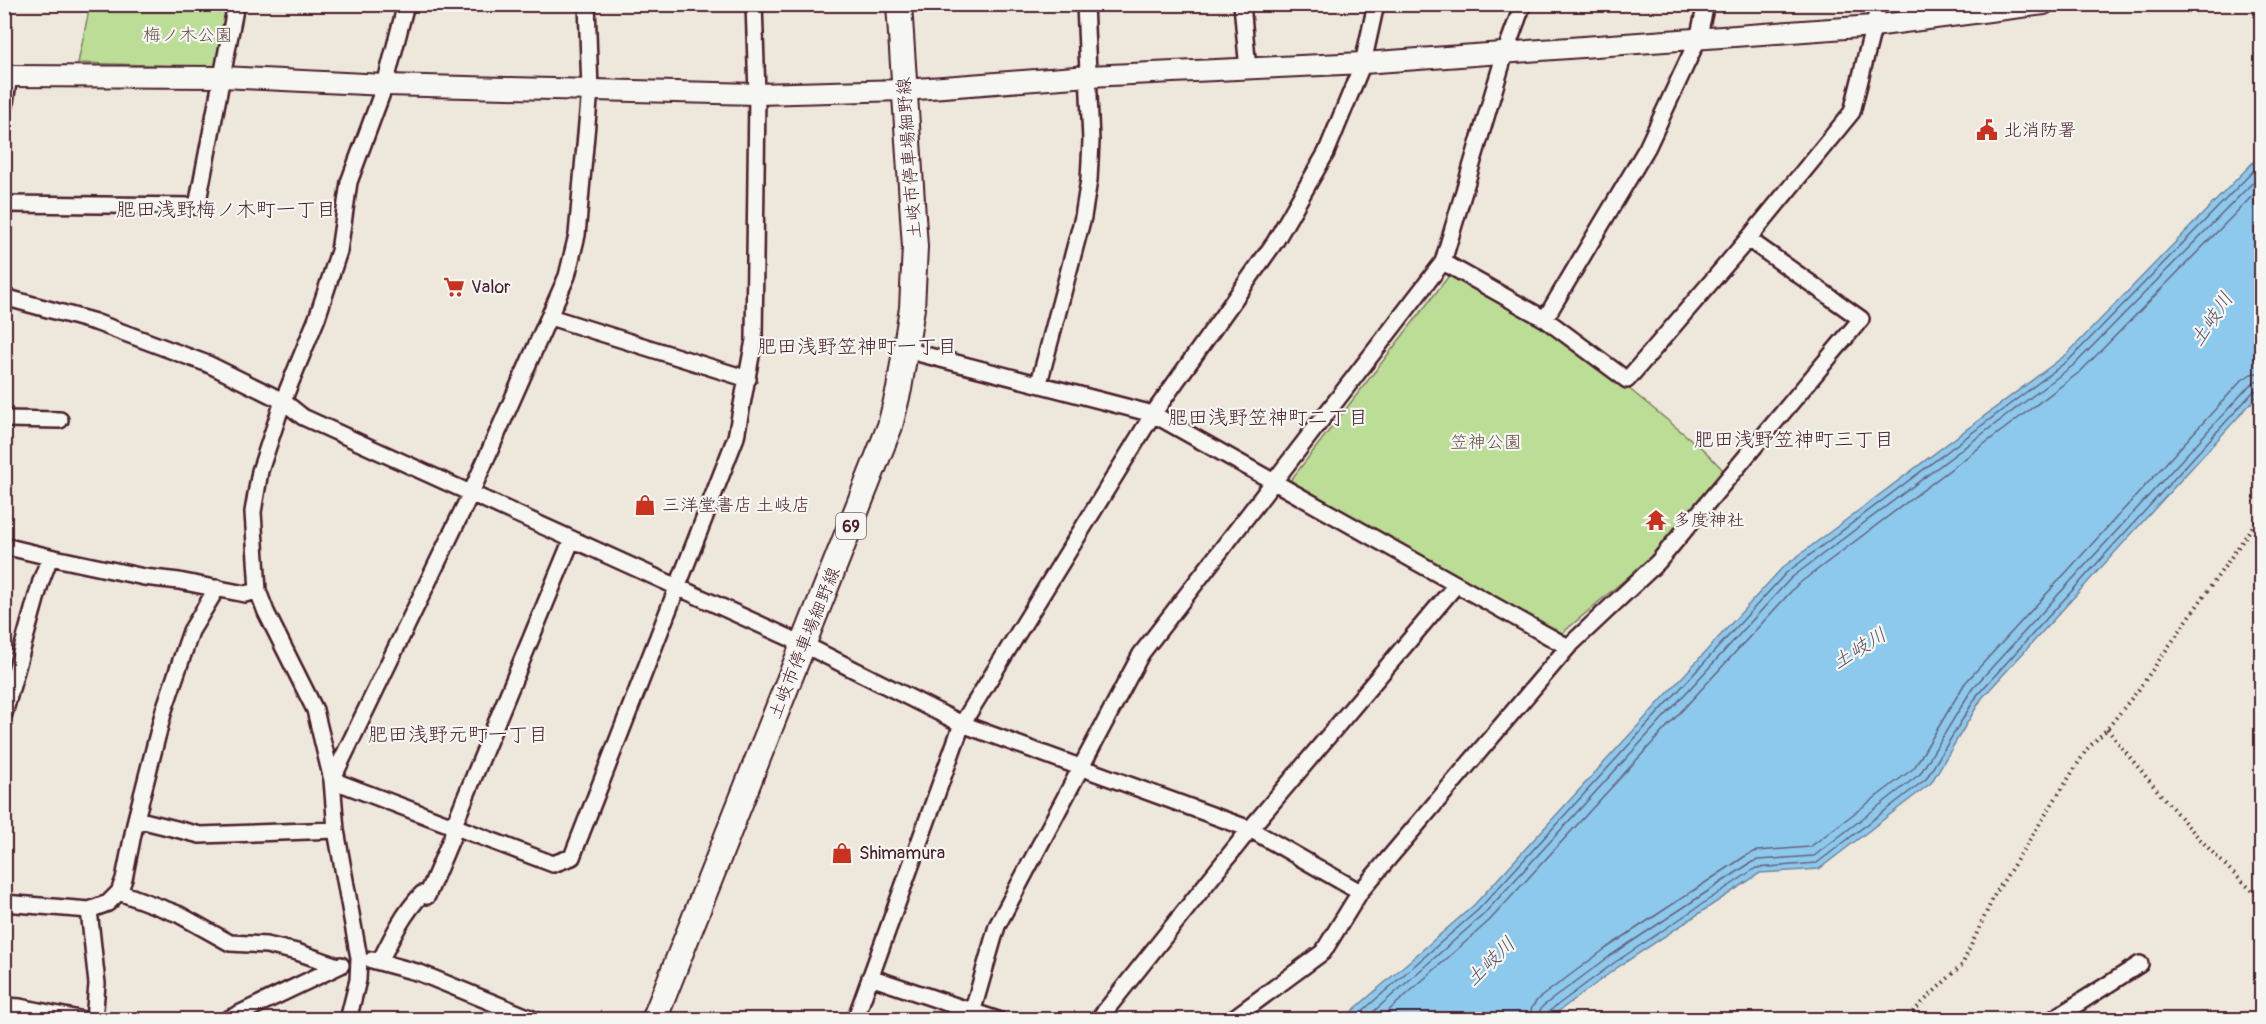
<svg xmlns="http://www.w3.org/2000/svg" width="2266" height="1024" viewBox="0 0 2266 1024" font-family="Pangolin,'Klee One',sans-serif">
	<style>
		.green { fill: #bbdd96; stroke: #827e60; stroke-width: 1.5 }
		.water { fill: #8dc9ed; stroke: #72859f; stroke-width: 1.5 }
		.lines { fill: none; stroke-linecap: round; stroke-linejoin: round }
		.shore { stroke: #656379; stroke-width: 1.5 }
		.minor-casing { stroke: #4a1f2b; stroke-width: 20 }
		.tertiary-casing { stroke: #4a1f2b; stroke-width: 24 }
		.primary-casing { stroke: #4a1f2b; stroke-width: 28 }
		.path { stroke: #4a1f2b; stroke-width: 4; stroke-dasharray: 1.5 4.5; stroke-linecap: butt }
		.minor { stroke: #f6f6f2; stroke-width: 15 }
		.tertiary { stroke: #f6f6f2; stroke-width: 20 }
		.primary { stroke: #f6f6f2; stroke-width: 24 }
		.labels { text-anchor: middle; stroke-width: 4.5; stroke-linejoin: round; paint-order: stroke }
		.shield { fill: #f6f6f2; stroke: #7e6067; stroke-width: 1.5 }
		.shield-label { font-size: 16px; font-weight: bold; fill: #4a1f2b }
		.park-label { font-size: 18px; fill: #664e46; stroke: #f6f6f2 }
		.poi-label { font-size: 18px; fill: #4a1f2b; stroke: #f6f6f2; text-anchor: start }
		.street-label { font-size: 18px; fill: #4a1f2b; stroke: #f6f6f2 }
		.neighbourhood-label { font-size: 20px; fill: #4a1f2b; stroke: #f6f6f2 }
		.water-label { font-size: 20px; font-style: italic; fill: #5e5265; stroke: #f6f6f2 }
	</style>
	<rect width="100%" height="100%" fill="#ede8db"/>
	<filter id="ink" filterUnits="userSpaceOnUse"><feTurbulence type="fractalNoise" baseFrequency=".0167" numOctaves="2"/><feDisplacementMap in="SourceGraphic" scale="12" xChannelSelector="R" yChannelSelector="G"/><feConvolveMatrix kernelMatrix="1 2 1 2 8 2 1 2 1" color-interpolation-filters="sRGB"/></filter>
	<g filter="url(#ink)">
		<!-- green -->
		<path class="green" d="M90 5H227L215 67 78 63Z
			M1455 268 1571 341 1705 451 1724 471 1650 558 1560 635 1290 481Z"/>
		<!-- water -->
		<path class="water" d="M2261 154V392L1982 698 1931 783 1819 869 1760 873 1618 967 1548 1019H1343L1474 905 1782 568 2067 354Z"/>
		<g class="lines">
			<!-- shore -->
			<path class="shore" d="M1352 1020 1478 910 1786 573 2070 359 2262 162
				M1364 1020 1483 915 1791 578 2075 364 2262 173
				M1378 1020 1489 921 1797 585 2081 371 2262 186
				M1529 1020 1532 1007 1538 999 1605 949 1747 855 1757 851 1810 847 1914 768 1965 683 2242 380 2251 374 2262 372
				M1538 1020 1539 1012 1543 1006 1610 956 1752 862 1758 860 1814 856 1920 774 1972 689 2249 386 2254 382 2262 381
				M1546 1020 1548 1012 1614 963 1756 868 1817 863 1926 779 1978 694 2254 391 2262 389"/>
			<defs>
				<path id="minor" d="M587 4 590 90 577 235 567 276 471 493 332 780 553 864 572 857 736 437 754 340 757 94 754 4
					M1242 4 1248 70
					M4 109 9 76
					M4 204 197 206 236 4
					M1443 262 1545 319 1627 380 1748 239 1852 112 1879 4
					M4 297 95 322 208 364 283 401 303 417 803 644 962 724 1250 829 1360 892
					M550 317 748 379
					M1545 319 1647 148 1698 39 1706 4
					M906 350 1153 414 1568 647
					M1039 383 1083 217 1089 180 1091 141 1085 4
					M4 419 60 420
					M4 546 50 557
					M4 714 41 581 50 557 144 577 179 581 245 594 258 591
					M136 819 200 835 336 830
					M119 892 124 879 136 819 164 710 191 631 217 588
					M4 903 89 910 108 903 119 892 178 914 230 943 266 945 297 952 338 966
					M89 910 97 984 94 1020
					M372 960 420 973 535 1020
					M380 961C392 937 403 914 422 894L427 896 452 837 454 825 572 539
					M870 977 998 1020
					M4 1006 20 1007 84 1020
					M226 1020 341 965
					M348 1020 358 980 359 958 336 830 332 780 315 710 266 612 258 591 253 512 260 471 283 401 317 318 339 251 349 182 385 85 406 4
					M855 1020 962 724 1153 414 1275 242 1326 153 1363 63 1376 4
					M970 1020 997 926 1141 654 1443 262 1505 53 1523 4
					M1098 1020 1250 829 1456 585
					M1231 1020 1323 952 1360 892 1568 647 1658 562 1861 319 1748 239
					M2052 1020 2140 964"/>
				<path id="tertiary" d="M4 76 222 77 385 85 757 94 904 90 1089 76 1363 63 1873 26 2044 4"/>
				<path id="primary" d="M654 1020 890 426 899 389 912 308 915 247 899 4"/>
			</defs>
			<!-- minor casing -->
			<use href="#minor" class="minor-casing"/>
			<!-- tertiary casing -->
			<use href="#tertiary" class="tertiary-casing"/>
			<!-- primary casing -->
			<use href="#primary" class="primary-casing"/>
			<!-- path -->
			<path class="path" d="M2107 729C2156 789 2203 849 2262 899
				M1904 1020 1962 965 1994 896 2087 749 2107 729 2139 689 2262 513"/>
			<!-- minor -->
			<use href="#minor" class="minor"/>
			<!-- tertiary -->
			<use href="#tertiary" class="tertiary"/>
			<!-- primary -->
			<use href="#primary" class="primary"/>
		</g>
	</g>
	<!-- icons -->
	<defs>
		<symbol id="civic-bare" viewBox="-9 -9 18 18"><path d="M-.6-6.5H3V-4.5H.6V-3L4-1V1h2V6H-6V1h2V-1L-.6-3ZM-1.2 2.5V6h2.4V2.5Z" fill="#c8321e" stroke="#f6f6f2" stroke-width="2.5" paint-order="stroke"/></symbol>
		<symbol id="supermarket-bare" viewBox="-9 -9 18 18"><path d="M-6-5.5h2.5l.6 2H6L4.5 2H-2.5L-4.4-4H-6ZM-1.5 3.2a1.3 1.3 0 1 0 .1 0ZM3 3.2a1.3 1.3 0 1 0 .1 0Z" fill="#c8321e" stroke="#f6f6f2" stroke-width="2.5" paint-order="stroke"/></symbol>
		<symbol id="shop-bare" viewBox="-9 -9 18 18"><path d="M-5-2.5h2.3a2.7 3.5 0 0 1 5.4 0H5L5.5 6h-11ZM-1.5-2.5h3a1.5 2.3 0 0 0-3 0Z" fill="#c8321e" stroke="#f6f6f2" stroke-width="2.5" paint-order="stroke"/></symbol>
		<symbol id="temple-bare" viewBox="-9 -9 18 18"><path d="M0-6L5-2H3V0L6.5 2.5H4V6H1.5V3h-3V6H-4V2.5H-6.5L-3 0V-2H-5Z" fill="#c8321e" stroke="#f6f6f2" stroke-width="2.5" paint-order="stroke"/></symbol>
	</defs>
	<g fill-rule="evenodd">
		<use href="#civic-bare" x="1972" y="115" width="30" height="30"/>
		<use href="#supermarket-bare" x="439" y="272" width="30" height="30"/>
		<use href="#shop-bare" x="630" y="490" width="30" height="30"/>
		<use href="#temple-bare" x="1641" y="505" width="30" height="30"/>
		<use href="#shop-bare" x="827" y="838" width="30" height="30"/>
	</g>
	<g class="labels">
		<!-- shield labels -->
		<rect class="shield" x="836" y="513" width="30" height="26" rx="4.5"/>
		<g class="shield-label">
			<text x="851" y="532">69</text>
		</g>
		<!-- park labels -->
		<g class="park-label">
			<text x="188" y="41">梅ノ木公園</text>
			<text x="1486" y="448">笠神公園</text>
		</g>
		<!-- poi labels -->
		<g class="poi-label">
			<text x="2004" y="136">北消防署</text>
			<text x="471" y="293">Valor</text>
			<text x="662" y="511">三洋堂書店 土岐店</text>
			<text x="1673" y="526">多度神社</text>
			<text x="859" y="859">Shimamura</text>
		</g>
		<!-- street labels -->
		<g class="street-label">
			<text transform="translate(909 158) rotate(-94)" y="6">土岐市停車場細野線</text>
			<text transform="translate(804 643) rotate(-68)" y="6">土岐市停車場細野線</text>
		</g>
		<!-- neighbourhood labels -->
		<g class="neighbourhood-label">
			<text x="226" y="216">肥田浅野梅ノ木町一丁目</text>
			<text x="857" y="353">肥田浅野笠神町一丁目</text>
			<text x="1268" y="424">肥田浅野笠神町二丁目</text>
			<text x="1794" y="446">肥田浅野笠神町三丁目</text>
			<text x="458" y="741">肥田浅野元町一丁目</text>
		</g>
		<!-- water labels -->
		<g class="water-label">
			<text transform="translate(2211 319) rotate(-56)" y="7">土岐川</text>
			<text transform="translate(1859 648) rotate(-32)" y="7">土岐川</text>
			<text transform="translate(1490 961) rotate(-44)" y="7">土岐川</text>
		</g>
	</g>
	<!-- margin -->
	<rect width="2266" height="1024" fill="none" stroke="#f6f6f2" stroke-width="24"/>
	<rect x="12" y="12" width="2242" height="1000" fill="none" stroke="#4a1f2b" stroke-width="2" filter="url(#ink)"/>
</svg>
